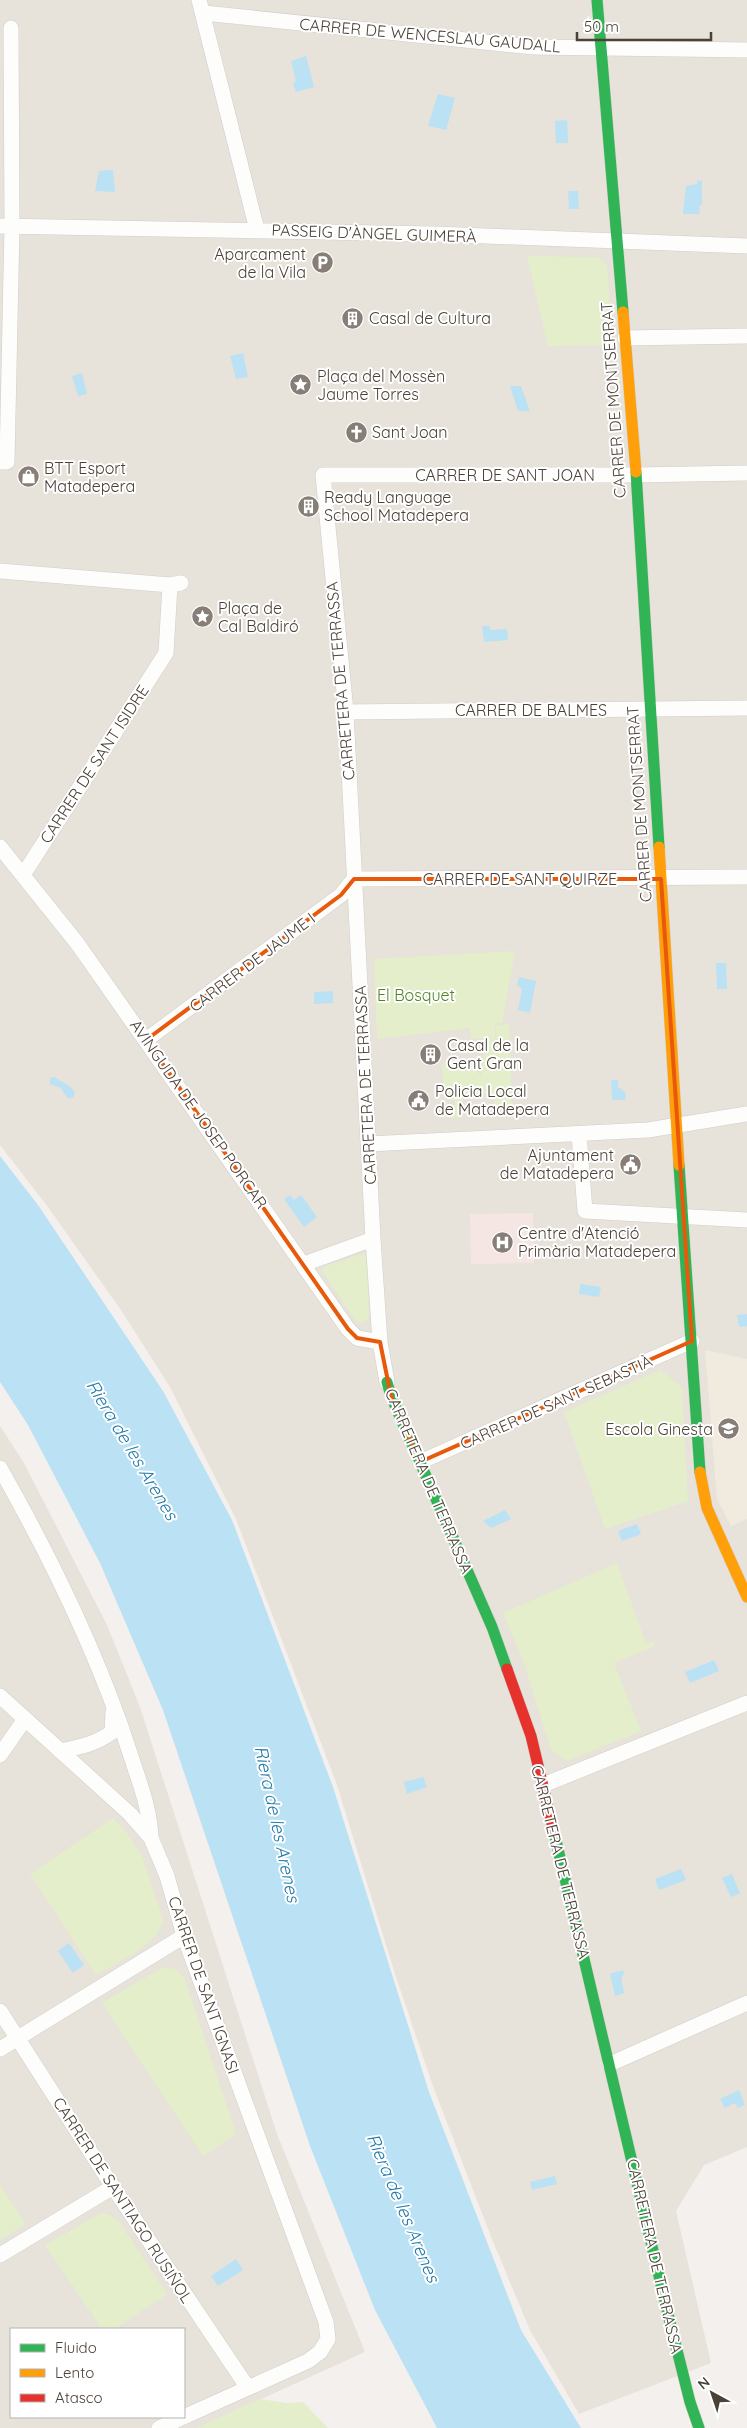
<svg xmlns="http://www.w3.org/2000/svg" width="747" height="2428" viewBox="0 0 747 2428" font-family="Quicksand,sans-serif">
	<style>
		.residential { fill: #e7e2da; fill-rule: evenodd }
		.education { fill: #f1eade }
		.medical { fill: #f5e6e4 }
		.green { fill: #e4eecb }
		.water { fill: #bae2f4 }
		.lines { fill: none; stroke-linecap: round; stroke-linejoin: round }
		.street-casing { stroke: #d1ceca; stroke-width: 16 }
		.fast-casing { stroke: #d5cec4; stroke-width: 12 }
		.slow-casing { stroke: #d5cec4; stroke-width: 12 }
		.jam-casing { stroke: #d5cec4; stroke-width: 12 }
		.street { stroke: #fdfdfc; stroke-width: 15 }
		.fast { stroke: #30b455; stroke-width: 11 }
		.slow { stroke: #ff9f0a; stroke-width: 11 }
		.jam { stroke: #e5322d; stroke-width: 11 }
		.marked { fill: none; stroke: #e8590c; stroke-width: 4; stroke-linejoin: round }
		.labels { text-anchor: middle; stroke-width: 4; stroke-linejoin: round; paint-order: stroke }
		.street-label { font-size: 16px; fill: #4b4137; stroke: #fff }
		.poi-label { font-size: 16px; fill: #4b4137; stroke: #fff; text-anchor: start }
		.park-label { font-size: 16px; fill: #518323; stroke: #fff }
		.water-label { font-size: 18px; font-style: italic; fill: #227ba7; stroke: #fff }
	</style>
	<rect width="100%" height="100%" fill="#f3f0ed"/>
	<!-- residential -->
	<path class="residential" d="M0 0H747V2147L704 2165 676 2211 711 2363 579 2414 530 2330 492 2239 434 2089 395 1974 337 1785 236 1519 170 1387 121 1310 45 1203 0 1145Z
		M0 1426 24 1463 107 1625 140 1707 277 2134 365 2352 197 2428H0ZM11 2329H184V2417H11Z"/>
	<!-- education -->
	<path class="education" d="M705 1350 747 1359V1519L731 1526 717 1499Z"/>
	<!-- medical -->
	<path class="medical" d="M533 1213 534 1263 471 1264 470 1214Z"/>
	<!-- green -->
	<path class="green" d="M527 256 599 257 607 266 613 345 548 346Z
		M515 951 502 1023H495L498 1092 496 1025 509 1024 512 1110H498V1116H495L494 1094H463V1118H449L448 1106 455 1105V1100H448V1095L445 1094 441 1064C465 1061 465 1057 481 1076L486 1038 471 1039 470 1028 377 1039 374 959Z
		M362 1254 366 1256 369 1314 368 1319 361 1323 355 1320 322 1271 324 1267Z
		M660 1370 682 1387 688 1501 605 1529 564 1412Z
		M617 1563 646 1643 653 1641 655 1646 614 1663 641 1731 567 1761 551 1750 523 1660 503 1613Z
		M113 1818 124 1829 142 1856 163 1920C160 1944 116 1963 96 1975L30 1874Z
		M163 1967 175 1969 184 1977 236 2134 203 2156 102 2003Z
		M0 2185 26 2224 0 2240Z
		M101 2213 110 2215 118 2220 167 2294 115 2329H102L45 2245Z
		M260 2399 287 2403 303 2402 328 2428H196Z"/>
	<!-- water -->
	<path class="water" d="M306 56 314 87 296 92 293 83 296 81 291 61Z
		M438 94 455 98 446 130 428 126Z
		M567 120 568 143H556L555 121Z
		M113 170 115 192 95 191 99 171Z
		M697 180 702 181V205H700L699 214H683L686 186 697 184Z
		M568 191H578L579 209H569Z
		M243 353 248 377 236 379 230 356Z
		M82 373 87 394 78 396 72 376Z
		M510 386H521L530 411H518Z
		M482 626H490V630L507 629 508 640 484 642Z
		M716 963H726L727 989H717Z
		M519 977 536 981 530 1013 518 1010 522 989 517 985Z
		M333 991V1003L314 1004V992Z
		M54 1077 71 1087 75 1093 73 1098H67L61 1088 50 1084V1078Z
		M611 1080H618V1087L626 1093 625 1100H612Z
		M0 1156 38 1205 163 1391 232 1520 333 1787 429 2092 521 2330 581 2428H437L375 2310 310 2146 163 1710 100 1563 28 1425 0 1382Z
		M290 1195 294 1200 301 1195 317 1217 304 1227 284 1199Z
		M580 1284 601 1287 599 1297 579 1294Z
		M747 1314V1326L739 1327 737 1315Z
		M505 1510 511 1519 491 1528 483 1521Z
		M637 1524 641 1534 622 1541 618 1531Z
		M714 1660 719 1671 690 1683 685 1672Z
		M423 1777 427 1787 407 1794 404 1782Z
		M681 1869 686 1880 659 1890 655 1879Z
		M732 1874 740 1893 731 1897 722 1878Z
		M69 1943 84 1965 73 1973 58 1951Z
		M623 1970 624 1973 621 1978 624 1993 615 1996 610 1974Z
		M739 2090 745 2105 738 2108 735 2103 725 2108 720 2099Z
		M555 2176 557 2184 532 2190 530 2182Z
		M236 2259 243 2270 218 2286 211 2276Z"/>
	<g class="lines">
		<defs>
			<path id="street" d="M199 0 257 230
				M204 13 533 47 747 50
				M0 226 435 234 747 246
				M625 338 747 336
				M0 462H7L12 227 11 28
				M0 571 170 585 181 583
				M346 712 747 708
				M0 847 77 943 348 1329 357 1338 380 1342
				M23 875 166 653 170 585
				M354 879 747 877
				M146 1040 341 895 354 879
				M579 1134 585 1211 747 1220
				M368 1144 648 1130 747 1114
				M304 1264 373 1239
				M387 1382 380 1342 373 1239 346 712 323 475H636L747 473
				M420 1462 692 1341
				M0 1468C51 1558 97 1652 129 1750 138 1779 150 1807 151 1838
				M0 1696 130 1814 151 1838 167 1876 184 1936 326 2322 328 2339 320 2352 308 2361 159 2428
				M60 1751C80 1747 96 1744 112 1732L113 1712
				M0 1755 25 1719
				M543 1785 747 1703
				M0 2011 113 2187 248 2388
				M0 2049 184 1936
				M610 2064 747 2003
				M0 2255 113 2187"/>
			<path id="fast" d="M597 0 623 312
				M636 472 659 847
				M679 1165 700 1472
				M387 1382 391 1396 492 1627 507 1669
				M553 1828 668 2314 690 2402 699 2428"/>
			<path id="slow" d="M623 312 636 472
				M659 847 679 1165
				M700 1472 707 1508 747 1597"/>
			<path id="jam" d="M507 1669 531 1736 553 1828"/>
		</defs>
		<!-- street casing -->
		<use href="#street" class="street-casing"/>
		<!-- fast casing -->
		<use href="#fast" class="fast-casing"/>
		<!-- slow casing -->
		<use href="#slow" class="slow-casing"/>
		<!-- jam casing -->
		<use href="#jam" class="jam-casing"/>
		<!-- street -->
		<use href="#street" class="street"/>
		<!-- fast -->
		<use href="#fast" class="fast"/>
		<!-- slow -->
		<use href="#slow" class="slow"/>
		<!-- jam -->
		<use href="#jam" class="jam"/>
	</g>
	<!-- marked area -->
	<path class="marked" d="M354 879H661L692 1341 420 1462 391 1396 380 1342 357 1338 348 1329 146 1040 341 895Z"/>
	<!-- icons -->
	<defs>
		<symbol id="parking-disc" viewBox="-11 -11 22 22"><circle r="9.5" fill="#867e77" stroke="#fff"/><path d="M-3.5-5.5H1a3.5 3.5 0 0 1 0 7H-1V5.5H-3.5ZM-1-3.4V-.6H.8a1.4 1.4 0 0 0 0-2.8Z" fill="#fff"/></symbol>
		<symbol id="building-disc" viewBox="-11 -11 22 22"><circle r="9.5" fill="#867e77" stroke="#fff"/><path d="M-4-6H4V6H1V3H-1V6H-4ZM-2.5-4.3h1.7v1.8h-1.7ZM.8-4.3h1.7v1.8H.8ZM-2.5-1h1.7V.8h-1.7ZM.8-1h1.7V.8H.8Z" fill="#fff"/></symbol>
		<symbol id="sight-disc" viewBox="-11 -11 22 22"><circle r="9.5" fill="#867e77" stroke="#fff"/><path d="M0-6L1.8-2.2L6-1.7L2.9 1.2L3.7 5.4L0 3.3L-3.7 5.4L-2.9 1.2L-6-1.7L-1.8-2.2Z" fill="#fff"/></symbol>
		<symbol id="church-disc" viewBox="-11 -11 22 22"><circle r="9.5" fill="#867e77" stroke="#fff"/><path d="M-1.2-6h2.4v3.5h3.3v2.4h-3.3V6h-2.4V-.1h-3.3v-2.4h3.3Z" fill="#fff"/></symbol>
		<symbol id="shop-disc" viewBox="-11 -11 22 22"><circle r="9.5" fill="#867e77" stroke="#fff"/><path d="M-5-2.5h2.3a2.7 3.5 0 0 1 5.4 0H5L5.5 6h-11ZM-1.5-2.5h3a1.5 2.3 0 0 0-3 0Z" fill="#fff"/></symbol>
		<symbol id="civic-disc" viewBox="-11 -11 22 22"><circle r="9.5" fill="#867e77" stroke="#fff"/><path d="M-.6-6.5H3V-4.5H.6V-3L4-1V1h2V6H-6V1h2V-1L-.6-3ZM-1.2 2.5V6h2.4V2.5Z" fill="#fff"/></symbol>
		<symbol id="hospital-disc" viewBox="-11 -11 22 22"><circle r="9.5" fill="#867e77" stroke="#fff"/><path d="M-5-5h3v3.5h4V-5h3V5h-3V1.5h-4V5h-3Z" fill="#fff"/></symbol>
		<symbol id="school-disc" viewBox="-11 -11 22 22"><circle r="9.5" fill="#867e77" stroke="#fff"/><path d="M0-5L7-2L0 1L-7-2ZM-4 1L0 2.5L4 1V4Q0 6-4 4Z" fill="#fff"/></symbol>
	</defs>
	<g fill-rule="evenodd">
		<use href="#parking-disc" x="310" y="250" width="25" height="25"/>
		<use href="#building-disc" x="340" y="306" width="25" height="25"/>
		<use href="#sight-disc" x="288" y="372" width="25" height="25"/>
		<use href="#church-disc" x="344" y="420" width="25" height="25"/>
		<use href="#shop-disc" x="16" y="464" width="25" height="25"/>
		<use href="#building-disc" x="296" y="494" width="25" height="25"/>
		<use href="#sight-disc" x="190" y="604" width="25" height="25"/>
		<use href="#building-disc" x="418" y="1042" width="25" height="25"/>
		<use href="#civic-disc" x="406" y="1088" width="25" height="25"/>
		<use href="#civic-disc" x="618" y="1152" width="25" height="25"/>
		<use href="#hospital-disc" x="490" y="1230" width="25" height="25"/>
		<use href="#school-disc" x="716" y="1416" width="25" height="25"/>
	</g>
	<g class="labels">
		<!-- street labels -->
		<g class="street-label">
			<text transform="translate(430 35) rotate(5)" y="6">CARRER DE WENCESLAU GAUDALL</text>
			<text transform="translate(374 233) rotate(2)" y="6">PASSEIG D'ÀNGEL GUIMERÀ</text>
			<text transform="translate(613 400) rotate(-94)" y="6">CARRER DE MONTSERRAT</text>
			<text x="505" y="481">CARRER DE SANT JOAN</text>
			<text transform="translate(340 681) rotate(-95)" y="6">CARRETERA DE TERRASSA</text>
			<text x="531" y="716">CARRER DE BALMES</text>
			<text transform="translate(94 764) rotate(-57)" y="6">CARRER DE SANT ISIDRE</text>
			<text transform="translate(639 804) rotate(-94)" y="6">CARRER DE MONTSERRAT</text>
			<text x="520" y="885">CARRER DE SANT QUIRZE</text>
			<text transform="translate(252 962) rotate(-37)" y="6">CARRER DE JAUME I</text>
			<text transform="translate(365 1085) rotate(-93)" y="6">CARRETERA DE TERRASSA</text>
			<text transform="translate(199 1114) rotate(55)" y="6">AVINGUDA DE JOSEP PORCAR</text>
			<text transform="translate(556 1402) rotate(-24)" y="6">CARRER DE SANT SEBASTIÀ</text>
			<text transform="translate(429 1481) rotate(67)" y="6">CARRETERA DE TERRASSA</text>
			<text transform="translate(561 1862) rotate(76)" y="6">CARRETERA DE TERRASSA</text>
			<text transform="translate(204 1985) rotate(71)" y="6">CARRER DE SANT IGNASI</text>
			<text transform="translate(123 2200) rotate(57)" y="6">CARRER DE SANTIAGO RUSIÑOL</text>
			<text transform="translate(655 2256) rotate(77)" y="6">CARRETERA DE TERRASSA</text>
		</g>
		<!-- poi labels -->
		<g class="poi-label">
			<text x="306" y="260" text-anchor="end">Aparcament<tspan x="306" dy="18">de la Vila</tspan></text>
			<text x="369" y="324">Casal de Cultura</text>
			<text x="317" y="382">Plaça del Mossèn<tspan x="317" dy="18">Jaume Torres</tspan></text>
			<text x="372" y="438">Sant Joan</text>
			<text x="44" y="474">BTT Esport<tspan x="44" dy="18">Matadepera</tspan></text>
			<text x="324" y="503">Ready Language<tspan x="324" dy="18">School Matadepera</tspan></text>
			<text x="218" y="614">Plaça de<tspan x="218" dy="18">Cal Baldiró</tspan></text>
			<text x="447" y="1051">Casal de la<tspan x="447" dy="18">Gent Gran</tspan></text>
			<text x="435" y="1097">Policia Local<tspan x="435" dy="18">de Matadepera</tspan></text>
			<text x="614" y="1161" text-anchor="end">Ajuntament<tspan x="614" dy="18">de Matadepera</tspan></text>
			<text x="518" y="1239">Centre d'Atenció<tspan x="518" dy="18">Primària Matadepera</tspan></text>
			<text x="713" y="1435" text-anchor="end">Escola Ginesta</text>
		</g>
		<!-- park labels -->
		<g class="park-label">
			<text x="416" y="1001">El Bosquet</text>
		</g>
		<!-- water labels -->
		<g class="water-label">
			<text transform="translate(132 1450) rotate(59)" y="6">Riera de les Arenes</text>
			<text transform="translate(277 1824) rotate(78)" y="6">Riera de les Arenes</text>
			<text transform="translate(403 2208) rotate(67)" y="6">Riera de les Arenes</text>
		</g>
	</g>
	<!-- legend -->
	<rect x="10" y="2328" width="175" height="90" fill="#ffffff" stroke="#b7b3af"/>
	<rect x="20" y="2344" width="25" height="8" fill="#30b455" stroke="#b7b3af"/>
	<text x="55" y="2353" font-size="15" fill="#4b4137">Fluido</text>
	<rect x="20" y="2369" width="25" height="8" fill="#ff9f0a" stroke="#b7b3af"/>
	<text x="55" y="2378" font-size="15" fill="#4b4137">Lento</text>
	<rect x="20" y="2394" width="25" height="8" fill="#e5322d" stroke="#b7b3af"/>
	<text x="55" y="2403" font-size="15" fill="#4b4137">Atasco</text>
	<!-- north arrow -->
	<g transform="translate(712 2393) rotate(320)" stroke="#ffffff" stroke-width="4" paint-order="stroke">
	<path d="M0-4L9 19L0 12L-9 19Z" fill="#4b4137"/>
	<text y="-8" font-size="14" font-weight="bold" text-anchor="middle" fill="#4b4137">N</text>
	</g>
	<!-- scale -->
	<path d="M577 32v8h134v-8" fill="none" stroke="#4b4137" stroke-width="2.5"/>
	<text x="584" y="32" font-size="15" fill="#4b4137" stroke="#ffffff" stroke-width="4" paint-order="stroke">50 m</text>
</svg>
